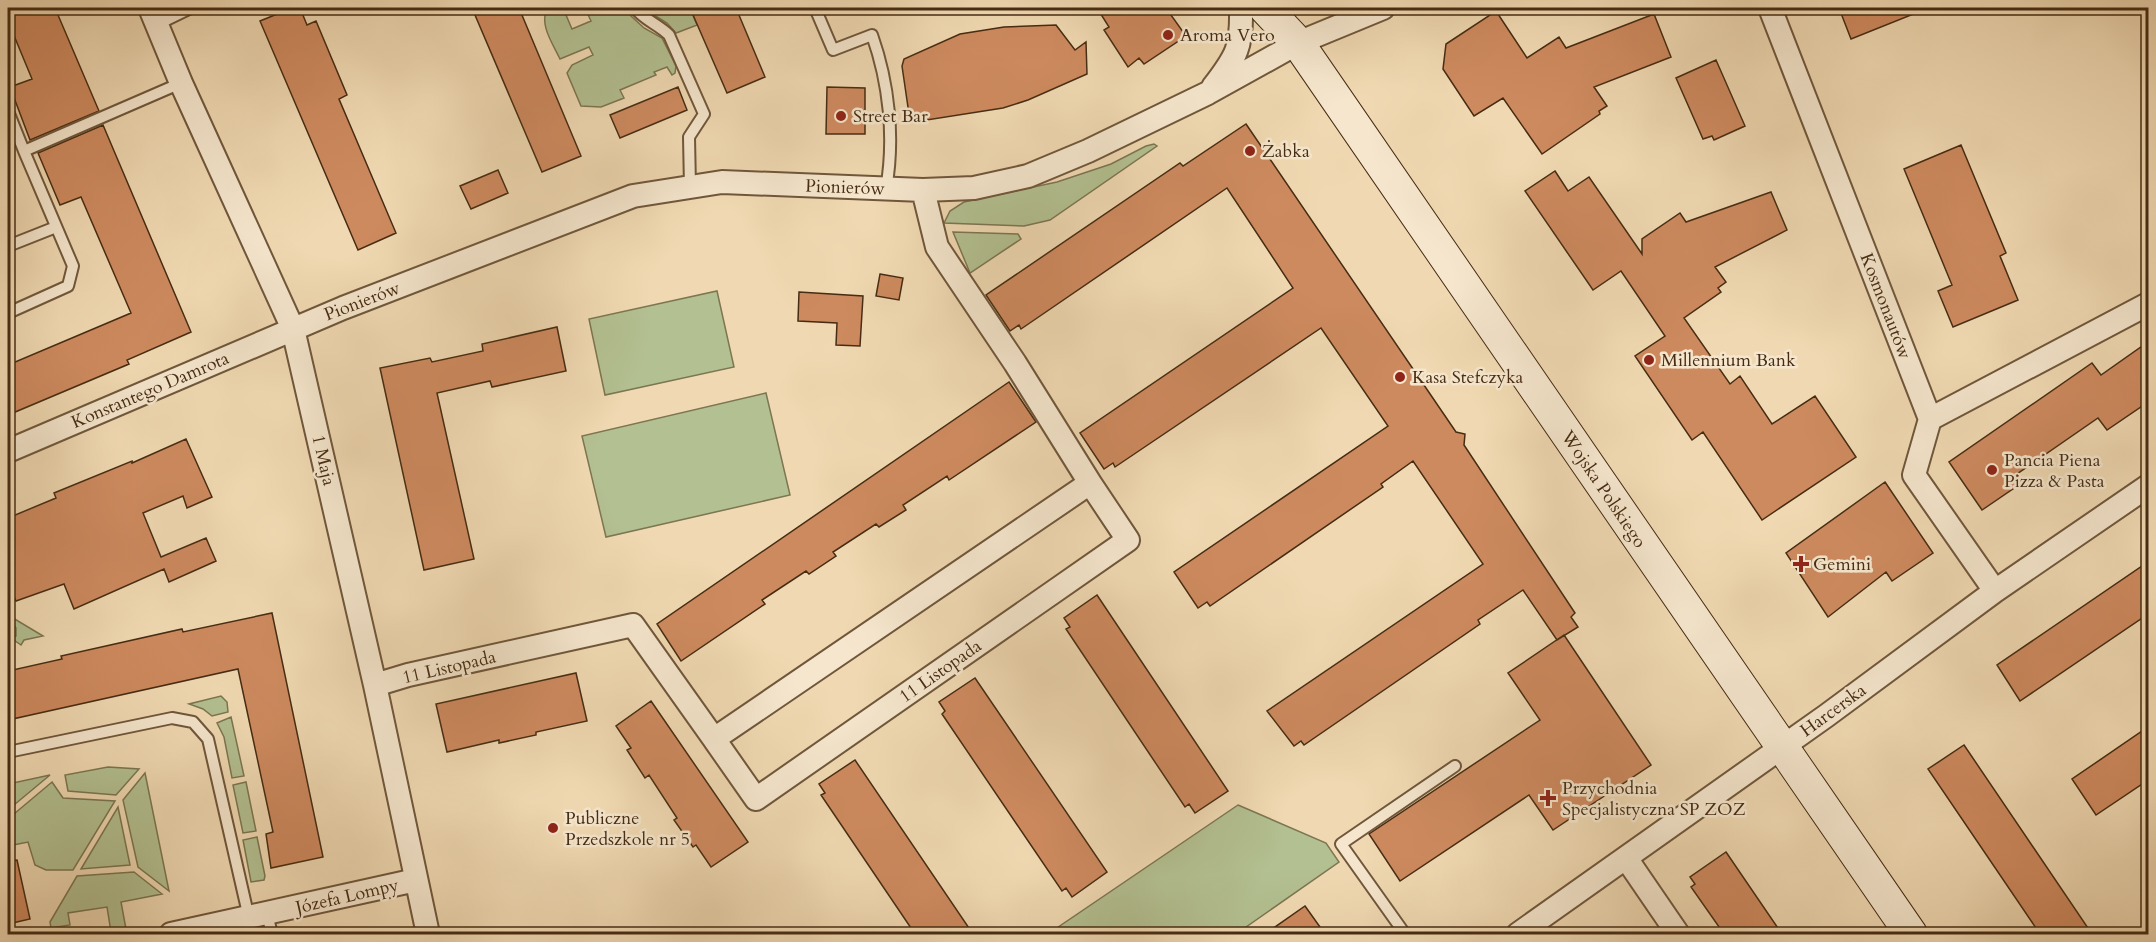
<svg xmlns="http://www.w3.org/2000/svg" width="2156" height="942" viewBox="0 0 2156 942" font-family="Cardo,serif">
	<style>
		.green { fill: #b3c091; stroke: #7c7652; stroke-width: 1.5 }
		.building { fill: #ce8a5f; stroke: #462c13; stroke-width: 1.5 }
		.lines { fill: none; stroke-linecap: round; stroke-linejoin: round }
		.lane-casing { stroke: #70573b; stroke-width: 14 }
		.street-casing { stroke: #70573b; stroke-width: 26 }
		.secondary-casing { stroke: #462c13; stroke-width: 34 }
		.lane { stroke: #f5e6cd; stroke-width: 10 }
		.street { stroke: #f5e6cd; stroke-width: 22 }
		.secondary { stroke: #f5e6cd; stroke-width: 32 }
		.poi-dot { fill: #8f2418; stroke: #f5e6cd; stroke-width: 2 }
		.labels { text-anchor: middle; stroke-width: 5; stroke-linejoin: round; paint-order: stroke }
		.poi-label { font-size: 18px; fill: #462c13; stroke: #f5e6cd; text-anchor: start }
		.street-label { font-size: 18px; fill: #462c13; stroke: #f5e6cd }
	</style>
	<rect width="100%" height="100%" fill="#f0d9b2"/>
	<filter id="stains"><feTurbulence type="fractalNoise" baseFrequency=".00333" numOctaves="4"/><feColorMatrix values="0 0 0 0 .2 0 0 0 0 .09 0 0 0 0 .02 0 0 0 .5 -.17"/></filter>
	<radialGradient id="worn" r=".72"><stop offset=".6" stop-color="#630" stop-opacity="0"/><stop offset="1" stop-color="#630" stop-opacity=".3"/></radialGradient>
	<!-- green -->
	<path class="green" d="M548 8H563L572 29 591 21 585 8H626L631 16 644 28 662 38 676 66 675 73 672 75 667 67 654 72 656 75 620 90 624 98 601 107 581 106 567 73 572 65 593 55 589 47 560 59C553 44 538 23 548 8Z
		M643 8H690L697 25 676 33 667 23Z
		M1154 144 1157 146 1050 220 1024 226 944 223 950 211 964 202 1057 182 1111 164 1146 146Z
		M953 232 1018 234 1021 239 970 273Z
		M717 291 734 367 605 395 589 319Z
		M766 393 790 495 606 537 582 436Z
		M8 615 43 636 24 640 21 645 11 638 16 636V628L11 621 8 622Z
		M221 696 227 702 228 712 212 716 203 709 189 704Z
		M231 717 244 776 232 778 224 737 217 723Z
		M108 767 139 769 116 795 68 791 65 775Z
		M145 773 169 891 138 867 123 800Z
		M50 775 8 810V784Z
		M52 782 63 798 115 801 73 870H46L35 865 28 842 8 846V819Z
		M246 782 256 831 243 833 233 785Z
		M1238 805 1326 843 1339 862 1236 934H1048Z
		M118 807 130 865 81 869Z
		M257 837 265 876 264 880 251 882 243 840Z
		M134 872 162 894 121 902 126 929 111 932 107 907 68 913 70 925 51 928 50 922 77 876Z"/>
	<!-- building -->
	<path class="building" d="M8 8H55L99 111 30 140 10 87 32 79 8 21Z
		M292 8H300L307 25 316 21 347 95 339 99 396 233 358 250 260 21Z
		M472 8H519L581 156 542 172Z
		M690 8H736L765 77 727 93Z
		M1097 8H1166L1186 36 1144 64 1139 58 1128 67 1104 30 1109 27Z
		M1839 8H1926V9L1851 39Z
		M1496 11 1527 58 1559 37 1566 48 1654 14 1671 57 1594 87 1607 106 1599 111 1600 114 1542 154 1503 98 1474 116 1443 69 1446 44Z
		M1056 25 1075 50 1086 42 1087 74 1028 100 1003 108 914 122 909 114 902 66 904 59 960 34 1004 27Z
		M1716 60 1745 126 1714 140 1712 136 1703 139 1676 78Z
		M678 87 687 110 620 138 610 115Z
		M827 87 865 88V134H826Z
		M1246 124 1456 432 1465 434 1464 445 1575 613 1571 617 1578 627 1557 640 1523 590 1478 620 1480 624 1304 745 1301 741 1294 746 1267 711 1483 564 1413 461 1381 484 1383 487 1210 606 1207 602 1198 608 1174 572 1388 426 1321 328 1115 467 1113 463 1104 469 1080 433 1293 288 1227 188 1021 329 1019 325 1010 331 986 295 1180 163 1183 166Z
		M103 125 191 332 127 360 129 364 8 415V365L131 313 81 197 60 205 38 153Z
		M1961 145 2006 253 2000 256 2018 300 1953 327 1938 291 1952 285 1904 169Z
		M498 170 508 193 471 209 460 186Z
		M1555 171 1568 191 1589 177 1642 254V239L1680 213 1686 222 1771 192 1787 230 1715 267 1726 282 1718 288 1721 292 1684 318 1730 384 1740 376 1772 424 1815 396 1856 457 1762 520 1703 432 1692 440 1635 356 1665 336 1621 271 1593 290 1525 191Z
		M880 274 903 278 899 300 876 296Z
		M799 292 863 296 860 346 836 345 837 323 798 321Z
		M557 327 566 371 492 387 490 381 437 393 474 559 424 570 380 368 430 358 432 362 483 351 482 344Z
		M2148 342V402L2107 430 2098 418 2017 474 2023 482 1982 510 1949 462 2092 363 2101 375Z
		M1009 382 1036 422 949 480 947 476 903 505 906 510 879 527 876 524 833 552 836 556 809 574 806 571 762 600 765 604 681 661 657 624Z
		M186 439 212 497 187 508 183 496 143 513 161 557 206 538 216 561 169 582 164 569 74 609 64 584 16 601 8 582V518L56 498 54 493 132 461V463Z
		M1885 482 1933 553 1892 581 1886 572 1828 617 1786 553Z
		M2148 562V614L2020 701 1997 665Z
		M1097 595 1228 791 1195 813 1189 804 1185 807 1066 629 1070 627 1064 618Z
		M272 613 323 857 271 868 266 834 273 832 238 669 8 720V671L62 659 61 656 182 629 183 632Z
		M1564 635 1651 765 1553 830 1529 795 1400 881 1369 834 1540 720 1508 673Z
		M576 673 587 721 536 732V735L499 743V740L447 752 436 704Z
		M975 678 1107 872 1072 897 1066 888 1062 891 942 714 945 711 939 702Z
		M651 701 748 842 711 867 696 845 693 847 674 820 677 818 649 775 645 778 627 750 631 748 616 726Z
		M2148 727V780L2096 815 2072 779Z
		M1964 745 2092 934H2040L1928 769Z
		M855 760 973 934H915L821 795 825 793 819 784Z
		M1726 852 1782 934H1724L1691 887 1695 884 1690 877Z
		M17 860 30 919 8 924V861Z
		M1305 906 1325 934H1265Z"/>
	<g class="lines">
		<defs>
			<path id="lane" d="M635 8C644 20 658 24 669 35L704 114 689 137 690 187
				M815 8 833 50 872 35C889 83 895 138 886 189
				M156 25 191 8
				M8 111 24 151
				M8 246 56 227
				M8 313 68 286 73 266 24 151 181 83
				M8 752 172 718 193 722 208 739 249 918
				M267 914 272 934
				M1405 934 1341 844 1455 766"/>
			<path id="street" d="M150 8 181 83 293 329 375 685 428 934
				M1770 8 1930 419 1914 475 1995 591
				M1213 87C1237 56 1242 47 1241 8
				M1930 419 2148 304
				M8 451 343 308 633 196 722 182 923 190 974 188 1028 176 1088 151 1208 93 1298 43 1383 8
				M375 685 408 675 633 625 714 739 1090 483 1015 363 937 247 923 190
				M714 739 756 799 1128 540 1090 483
				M1626 858 1678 934
				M171 934 416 880
				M1518 934 1826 716 1995 591 2148 486"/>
			<path id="secondary" d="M1265 8 1298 43 1911 934"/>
		</defs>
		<!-- lane casing -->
		<use href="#lane" class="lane-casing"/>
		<!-- street casing -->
		<use href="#street" class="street-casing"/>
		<!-- secondary casing -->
		<use href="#secondary" class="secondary-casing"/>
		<!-- lane -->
		<use href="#lane" class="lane"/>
		<!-- street -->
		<use href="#street" class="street"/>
		<!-- secondary -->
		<use href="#secondary" class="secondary"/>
	</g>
	<!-- markers -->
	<g class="poi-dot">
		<circle cx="1168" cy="35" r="6"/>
		<circle cx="841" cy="116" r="6"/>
		<circle cx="1250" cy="151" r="6"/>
		<circle cx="1649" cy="360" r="6"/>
		<circle cx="1400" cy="377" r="6"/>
		<circle cx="1992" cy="470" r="6"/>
		<path d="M1798 555h6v6h6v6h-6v6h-6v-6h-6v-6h6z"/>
		<path d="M1545 789h6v6h6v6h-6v6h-6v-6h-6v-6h6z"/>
		<circle cx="553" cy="828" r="6"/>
	</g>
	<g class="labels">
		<!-- poi labels -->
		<g class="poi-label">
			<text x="1180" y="41">Aroma Vero</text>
			<text x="853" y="122">Street Bar</text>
			<text x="1262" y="157">Żabka</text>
			<text x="1661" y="366">Millennium Bank</text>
			<text x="1412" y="383">Kasa Stefczyka</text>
			<text x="2004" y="466">Pancia Piena<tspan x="2004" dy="21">Pizza &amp; Pasta</tspan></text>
			<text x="1813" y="570">Gemini</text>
			<text x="1562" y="794">Przychodnia<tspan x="1562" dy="21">Specjalistyczna SP ZOZ</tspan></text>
			<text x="565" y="824">Publiczne<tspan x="565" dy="21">Przedszkole nr 5</tspan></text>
		</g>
		<!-- street labels -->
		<g class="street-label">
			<text transform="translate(845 187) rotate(2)" y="6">Pionierów</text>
			<text transform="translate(362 301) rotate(-21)" y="6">Pionierów</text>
			<text transform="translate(1886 306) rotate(69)" y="6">Kosmonautów</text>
			<text transform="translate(150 390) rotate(-23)" y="6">Konstantego Damrota</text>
			<text transform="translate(324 460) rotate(77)" y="6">1 Maja</text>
			<text transform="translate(1604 489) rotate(56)" y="6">Wojska Polskiego</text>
			<text transform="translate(449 667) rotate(-13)" y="6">11 Listopada</text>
			<text transform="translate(940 671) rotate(-35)" y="6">11 Listopada</text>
			<text transform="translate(1833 710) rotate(-36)" y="6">Harcerska</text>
			<text transform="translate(347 896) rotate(-13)" y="6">Józefa Lompy</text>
		</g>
	</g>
	<!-- margin -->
	<rect width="2156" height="942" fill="none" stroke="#f0d9b2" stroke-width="30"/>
	<rect x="9" y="9" width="2138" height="924" fill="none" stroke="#462c13" stroke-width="3"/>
	<rect x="15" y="15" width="2126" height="912" fill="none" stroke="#462c13" stroke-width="1.5"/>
	<rect width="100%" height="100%" filter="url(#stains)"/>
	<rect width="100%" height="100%" fill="url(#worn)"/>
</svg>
